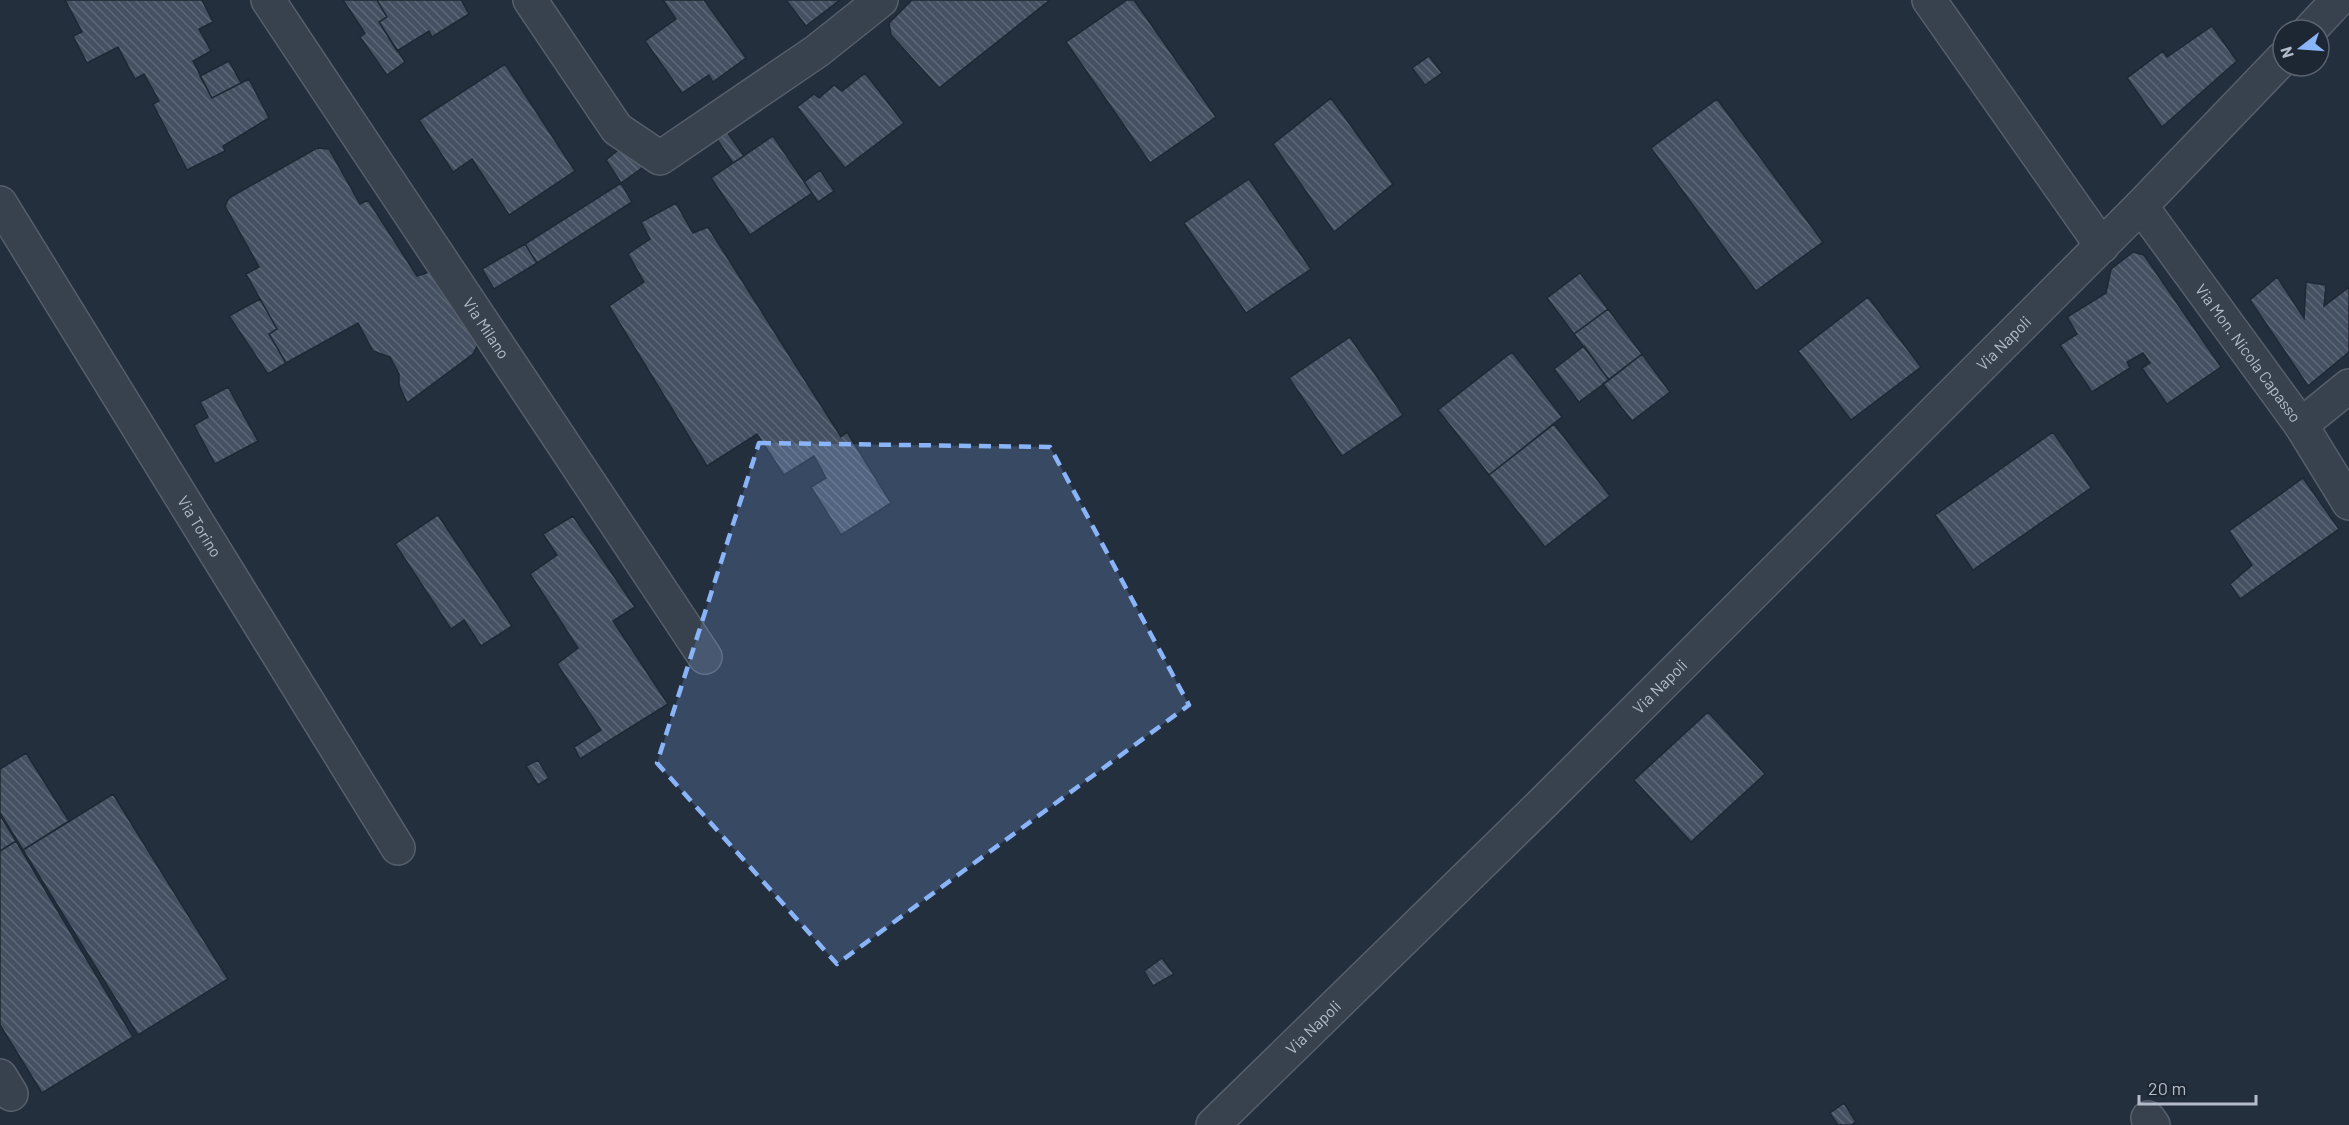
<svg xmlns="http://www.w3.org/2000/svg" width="2349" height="1125" viewBox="0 0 2349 1125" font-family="Barlow,sans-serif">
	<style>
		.building { fill: url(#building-back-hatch); stroke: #1f2835; stroke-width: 1.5 }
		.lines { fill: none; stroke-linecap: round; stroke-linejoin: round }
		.street-casing { stroke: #565f6c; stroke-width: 36 }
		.street { stroke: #38414e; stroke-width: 33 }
		.marked { fill: #8ab4f8; fill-opacity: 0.2; stroke: #8ab4f8; stroke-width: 4.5; stroke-dasharray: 12 8; stroke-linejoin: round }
		.labels { text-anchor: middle; stroke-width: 6; stroke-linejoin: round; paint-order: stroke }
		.street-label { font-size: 16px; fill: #b4bcc9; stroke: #1d2633 }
	</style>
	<defs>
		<pattern id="building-back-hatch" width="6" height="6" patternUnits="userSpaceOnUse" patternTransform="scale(1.5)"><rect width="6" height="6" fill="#455162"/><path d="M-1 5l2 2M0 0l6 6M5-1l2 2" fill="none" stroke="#5d6877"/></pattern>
	</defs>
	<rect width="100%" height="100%" fill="#242f3e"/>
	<!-- building -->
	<path class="building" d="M65 0H202L213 22 199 29 211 51 193 61 212 98 249 79 269 118 223 146 225 151 187 170 153 104 159 101 144 74 135 79 118 47 87 63 73 36 82 32Z
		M343 0H377L387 17 379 22 405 62 387 75 360 37 365 33Z
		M377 0H461L469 14 432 37 429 31 397 51 379 22 387 17Z
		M663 0H704L746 58 713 82 709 75 682 93 645 41 676 19Z
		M786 0H840L806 26Z
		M912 0H1050L939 88 891 35 889 23Z
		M1127 0H1134L1216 117 1150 163 1066 42Z
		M2212 26 2237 61 2162 127 2127 78 2163 51 2167 57Z
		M1429 56 1442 73 1425 85 1412 68Z
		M229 61 241 83 212 98 200 76Z
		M505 64 575 171 509 215 472 159 453 172 419 120Z
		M865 73 904 123 845 168 797 107 814 94 819 98 834 85 842 91Z
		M1331 98 1393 184 1334 232 1273 144Z
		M1717 99 1823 242 1756 291 1651 148Z
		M725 129 744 156 733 163 714 135Z
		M773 136 812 193 750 235 711 178Z
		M628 142 642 168 621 183 606 160Z
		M317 148 329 149 360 204 368 200 417 276 429 272 436 275 478 344 473 354 407 403 399 385V374L390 357 373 351 358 323 286 363 269 334 277 329 246 274 259 267 225 206 229 198Z
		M820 170 834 191 818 202 804 182Z
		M1249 179 1311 269 1246 313 1184 223Z
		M621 183 632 202 537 263 525 244Z
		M676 203 693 233 708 227 841 437 847 432 891 503 841 535 811 487 826 478 814 456 784 475 757 434 707 466 609 306 644 282 628 254 650 239 641 222Z
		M525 244 537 263 494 289 482 269Z
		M2133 252 2144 255 2221 367 2167 404 2142 368 2150 363 2143 353 2127 362 2130 368 2092 392 2060 345 2077 334 2067 317 2106 293 2111 269Z
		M1580 273 1608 309 1574 334 1547 298Z
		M2277 277 2304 318 2306 282 2326 285 2324 306 2349 287V352L2308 386 2250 300Z
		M1868 297 1921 367 1851 420 1798 351Z
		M260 299 277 329 269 334 286 363 268 374 229 316Z
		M1608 309 1642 354 1609 380 1574 334Z
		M1350 337 1403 415 1342 456 1289 378Z
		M1584 346 1609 380 1579 402 1554 369Z
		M1512 352 1562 417 1489 475 1438 410Z
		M1642 354 1670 392 1632 421 1603 384Z
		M228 387 258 441 215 464 194 425 208 417 200 402Z
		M1554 424 1610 496 1545 547 1489 475Z
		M2053 432 2091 488 1973 570 1935 515Z
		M2303 478 2339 529 2240 599 2230 584 2252 565 2229 531Z
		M438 515 512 626 481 646 464 620 451 629 395 544Z
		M573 516 635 607 613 621 668 704 580 759 574 747 601 730 557 664 578 648 530 574 557 555 543 534Z
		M1708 712 1765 774 1691 842 1634 780Z
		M26 753 69 821 23 850 0 813V769Z
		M538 760 549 778 538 785 526 766Z
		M113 794 228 979 138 1035 23 850Z
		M0 815 16 841 0 851Z
		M16 841 133 1037 42 1093 0 1025V851Z
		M1162 958 1174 974 1153 986 1144 971Z
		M1844 1103 1856 1122 1851 1125H1838L1830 1113Z"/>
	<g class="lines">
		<defs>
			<g id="street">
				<path id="s1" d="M268 0 705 657"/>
				<path d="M530 0 617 129 660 158 817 51 881 0"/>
				<path d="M1929 0 2102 246"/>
				<path d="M2310 30 2338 0"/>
				<path id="s2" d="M0 203 398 848"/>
				<path id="s3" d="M2141 206 2301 425 2349 503"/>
				<path d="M2301 425 2349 386"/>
				<path d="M0 1076 11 1094"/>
				<path d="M2148 1118 2153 1125"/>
				<path id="s4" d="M1213 1125 1543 803 2141 206 2283 58"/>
			</g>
		</defs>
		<!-- street casing -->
		<use href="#street" class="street-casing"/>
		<!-- street -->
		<use href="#street" class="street"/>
	</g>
	<!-- marked area -->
	<path class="marked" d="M759 443 1050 447 1189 705 837 964 657 763Z"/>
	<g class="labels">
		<!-- street labels -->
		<g class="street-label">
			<text dy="6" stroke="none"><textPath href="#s1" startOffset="394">Via Milano</textPath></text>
			<text dy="6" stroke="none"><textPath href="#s4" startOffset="1112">Via Napoli</textPath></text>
			<text dy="6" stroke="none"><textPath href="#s3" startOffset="182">Via Mon. Nicola Capasso</textPath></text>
			<text dy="6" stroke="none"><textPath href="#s2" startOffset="380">Via Torino</textPath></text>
			<text dy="6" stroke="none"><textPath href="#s4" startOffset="626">Via Napoli</textPath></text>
			<text dy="6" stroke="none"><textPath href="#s4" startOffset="140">Via Napoli</textPath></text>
		</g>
	</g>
	<!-- north arrow -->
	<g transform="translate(2301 48) rotate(253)"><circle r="28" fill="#1d2633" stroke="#59626f" stroke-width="1.5"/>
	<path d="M0-4.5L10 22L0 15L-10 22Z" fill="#8ab4f8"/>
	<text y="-9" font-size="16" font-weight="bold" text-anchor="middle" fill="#b4bcc9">N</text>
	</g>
	<!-- scale -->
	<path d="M2139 1095v9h117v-9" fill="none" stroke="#b4bcc9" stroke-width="3"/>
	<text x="2148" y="1095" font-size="18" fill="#b4bcc9" stroke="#1d2633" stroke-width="4.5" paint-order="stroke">20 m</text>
</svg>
